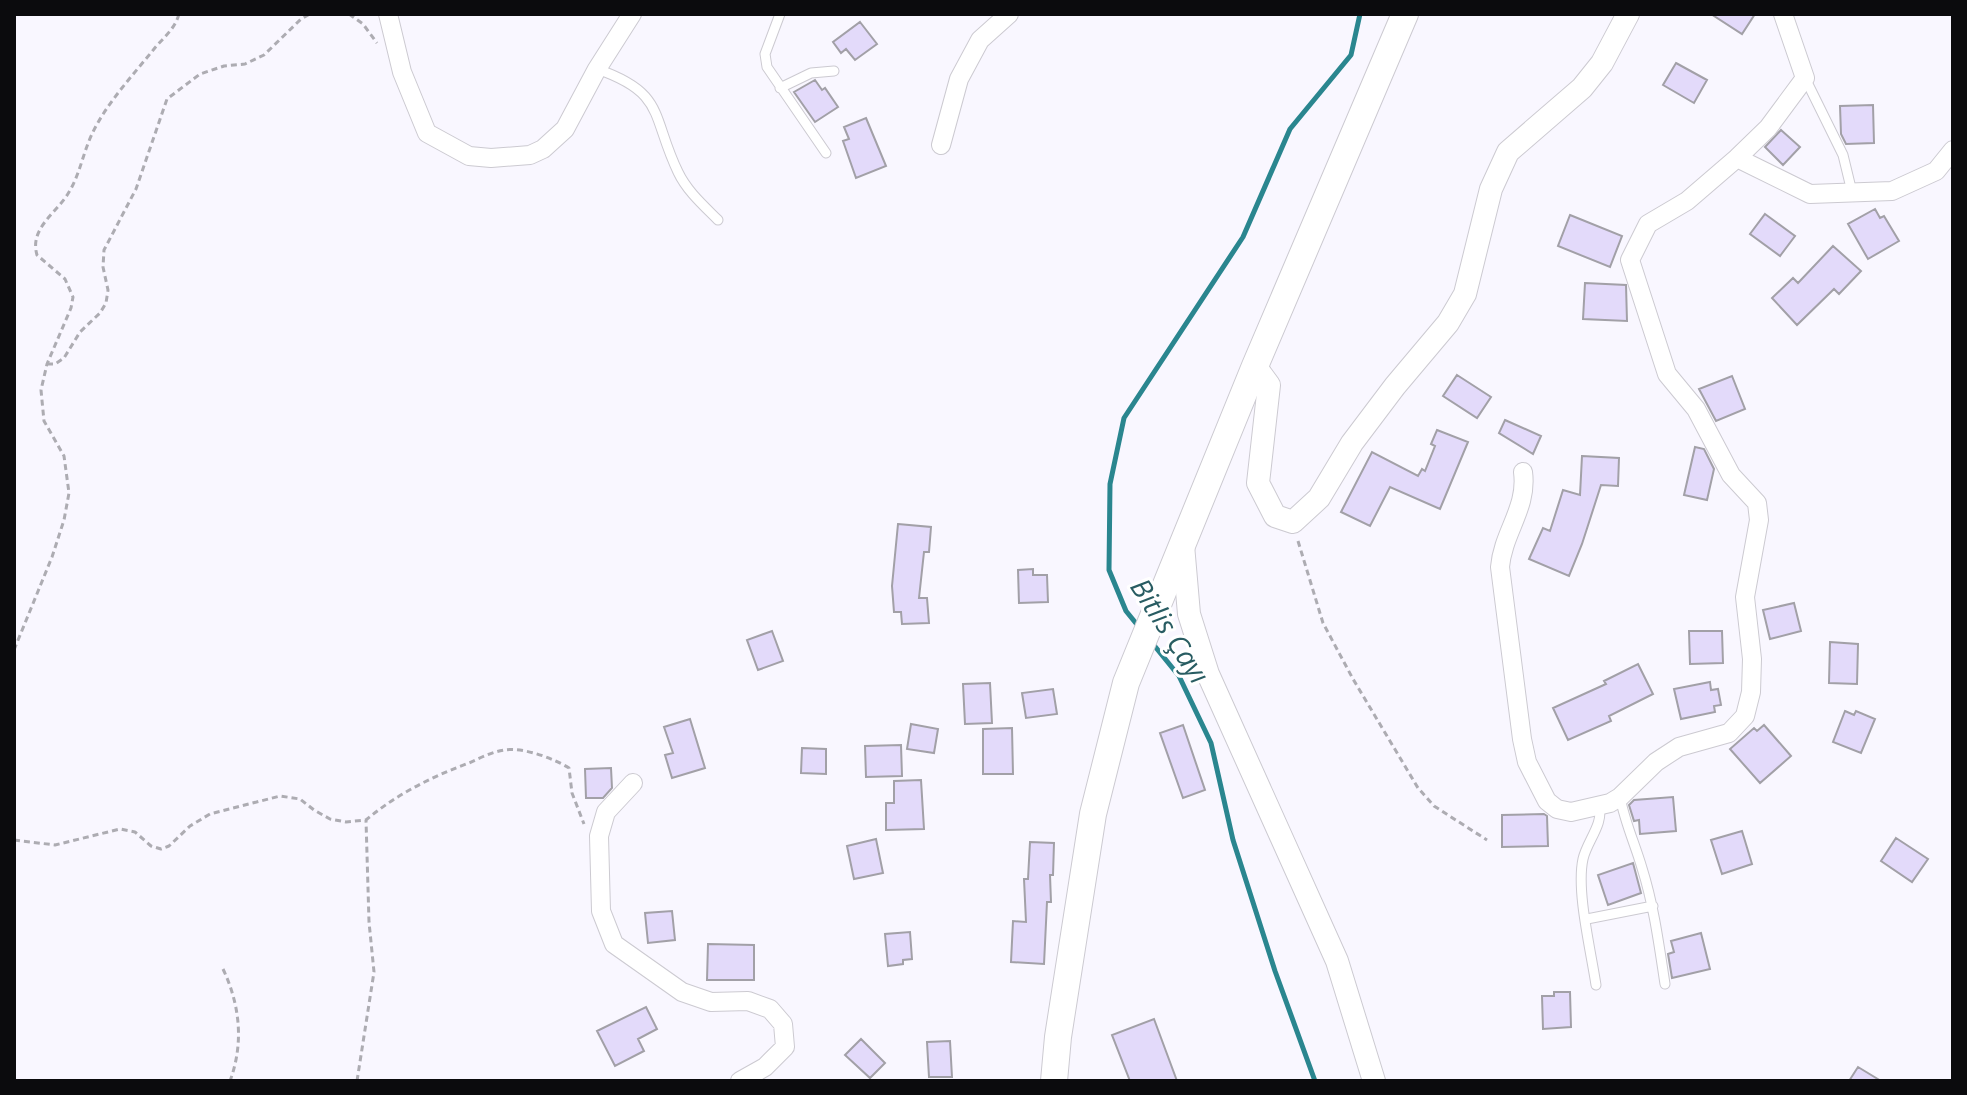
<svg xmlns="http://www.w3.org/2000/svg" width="1967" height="1095" viewBox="0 0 1967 1095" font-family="'Open Sans',sans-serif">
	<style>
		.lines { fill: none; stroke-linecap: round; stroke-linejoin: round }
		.stream { stroke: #2a868f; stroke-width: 5 }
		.building { fill: #e3dafa; stroke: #a2a0a7; stroke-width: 2 }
		.service-casing { stroke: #cccad1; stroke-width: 11 }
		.minor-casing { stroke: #cccad1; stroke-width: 20 }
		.tertiary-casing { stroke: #cccad1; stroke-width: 24 }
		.secondary-casing { stroke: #cccad1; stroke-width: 28 }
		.path { stroke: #adacb2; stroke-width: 3; stroke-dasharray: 6 4; stroke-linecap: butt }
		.service { stroke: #fff; stroke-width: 9 }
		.minor { stroke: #fff; stroke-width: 18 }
		.tertiary { stroke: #fff; stroke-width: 22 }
		.secondary { stroke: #fff; stroke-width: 26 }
		.labels { text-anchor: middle; stroke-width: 6; stroke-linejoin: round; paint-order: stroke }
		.water-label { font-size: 28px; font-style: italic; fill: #285c62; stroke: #fff }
	</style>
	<rect width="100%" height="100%" fill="#f9f7ff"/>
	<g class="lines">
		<!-- stream -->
		<path class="stream" d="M1139 627 1126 611 1109 570 1110 484 1124 418 1243 237 1290 129 1351 55 1360 14
			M1153 644 1179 676 1211 743 1233 840 1275 971 1315 1081"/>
	</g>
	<!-- building -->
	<path class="building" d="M1711 14H1755L1742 34Z
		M860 22 877 44 855 60 846 49 841 53 833 42Z
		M1676 63 1707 80 1694 103 1663 85Z
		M815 80 822 90 825 88 838 107 815 122 794 92Z
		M1873 105 1874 143 1846 144 1841 134 1840 106Z
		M866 118 886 166 856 178 843 141 849 139 844 127Z
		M1781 130 1800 147 1783 165 1765 147Z
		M1875 209 1880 218 1884 216 1899 241 1868 259 1848 224Z
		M1765 214 1795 236 1780 256 1750 234Z
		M1570 215 1622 236 1610 267 1558 246Z
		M1833 246 1861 271 1839 294 1834 289 1797 325 1772 298 1793 278 1798 283Z
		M1585 283 1626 285 1627 321 1583 319Z
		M1457 375 1491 397 1477 418 1443 396Z
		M1732 376 1745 409 1716 421 1699 389Z
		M1505 420 1541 436 1533 454 1499 433Z
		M1437 430 1468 442 1440 509 1390 487 1370 526 1341 512 1372 452 1418 476 1422 469 1425 471 1435 446 1431 444Z
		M1695 447 1704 449 1714 469 1707 500 1684 495Z
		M1582 456 1619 458 1618 486 1601 485 1582 544 1569 576 1529 559 1543 528 1550 531 1563 490 1580 495Z
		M898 524 931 527 929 552H924L919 598H927L929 623 902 624 901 612H894L892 586Z
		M1033 569V575H1047L1048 602 1019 603 1018 570Z
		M1794 603 1801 631 1770 639 1763 610Z
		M772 631 783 661 758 670 747 640Z
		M1689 631H1722L1723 663 1690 664Z
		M1830 642 1858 644 1857 684 1829 683Z
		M1638 664 1653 694 1609 716 1611 721 1568 740 1553 708 1606 684 1604 681Z
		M1710 682 1711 690 1718 689 1721 705 1714 706 1715 712 1681 719 1674 689Z
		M990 683 992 723 965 724 963 684Z
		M1053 689 1057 714 1026 718 1022 693Z
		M1845 711 1854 715 1856 711 1875 719 1861 753 1833 742Z
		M690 719 705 768 672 778 665 755 673 753 664 727Z
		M911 724 938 729 934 753 907 749Z
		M1183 725 1205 790 1183 798 1160 733Z
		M1764 725 1791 756 1760 783 1730 749 1754 728 1757 731Z
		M1012 728 1013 774H983V729Z
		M901 745 902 776 866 777 865 746Z
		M802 748 826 749V774L801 773Z
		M611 768 612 788 603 798H586L585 769Z
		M921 780 924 829 886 830V803H894V781Z
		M1673 797 1676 831 1640 834 1639 820 1634 821 1629 805 1634 800Z
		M1544 814 1547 816 1548 846 1502 847V815Z
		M1742 831 1752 864 1722 874 1711 840Z
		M1896 838 1928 859 1912 882 1881 861Z
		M876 839 883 873 854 879 847 846Z
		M1030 842 1054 843 1053 875H1050L1051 902H1047L1044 964 1011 962 1013 921 1026 922 1024 879H1028Z
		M1633 863 1641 893 1608 905 1598 875Z
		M672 911 675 940 648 943 645 913Z
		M910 932 912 959 903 960V964L888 966 885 934Z
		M1701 933 1710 969 1672 978 1668 954 1674 952 1671 941Z
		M708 944 754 945V980H707Z
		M1554 992H1570L1571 1027 1543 1029 1542 996H1554Z
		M646 1007 657 1029 638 1039 644 1051 615 1066 597 1031Z
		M1154 1019 1177 1081H1130L1112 1035Z
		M861 1039 885 1063 870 1078 845 1055Z
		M950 1041 952 1077H929L927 1042Z
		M1858 1067 1881 1081H1849Z"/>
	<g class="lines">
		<defs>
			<path id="service" d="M780 14 765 54 767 67 826 153
				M597 69C666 93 651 116 678 172 687 191 703 205 718 220
				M1805 78 1843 155 1852 192
				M780 88 811 73 834 71
				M1620 797C1625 823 1635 844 1642 868 1654 906 1659 945 1665 984
				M1587 919 1653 906
				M1596 985C1591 951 1576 891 1583 859 1587 841 1604 824 1599 806"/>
			<path id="minor" d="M388 14 402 72 427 133 469 156 491 158 530 155 543 149 565 129 597 69 632 14
				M941 145 959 79 980 40 1009 14
				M1737 158 1810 194 1892 191 1936 171 1953 150
				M1523 472C1528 508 1503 532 1500 567L1522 739 1527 762 1547 801 1557 809 1571 812 1610 803 1620 797 1656 762 1679 747 1729 733 1745 716 1751 692 1752 659 1745 597 1759 520 1757 503 1731 475 1696 409 1667 374 1630 260 1648 224 1687 201 1737 158 1768 128 1805 78 1783 14
				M633 783 606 812 599 836 601 911 614 944 682 992 711 1002 748 1001 770 1009 783 1024 785 1047 765 1067 740 1081"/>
			<path id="tertiary" d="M1255 366 1269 385 1258 483 1275 516 1293 522 1319 498 1352 443 1395 386 1448 323 1465 294 1491 189 1508 152 1582 88 1602 63 1628 14
				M1183 545 1189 614 1208 674 1337 961 1374 1081"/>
			<path id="secondary" d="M1054 1081 1058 1037 1093 814 1126 683 1255 366 1405 14"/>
		</defs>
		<!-- service casing -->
		<use href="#service" class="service-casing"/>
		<!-- minor casing -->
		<use href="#minor" class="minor-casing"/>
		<!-- tertiary casing -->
		<use href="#tertiary" class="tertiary-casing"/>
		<!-- secondary casing -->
		<use href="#secondary" class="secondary-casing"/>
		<!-- path -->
		<path class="path" d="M349 14 363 24 377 43
			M47 364H55L64 358 80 332 100 313 106 303 108 290 103 267 104 250 136 189 167 99 200 74 224 66 245 64 264 55 301 19 310 14
			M1298 541 1323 623 1353 679 1418 788 1434 806 1487 840
			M14 650 52 557 64 520 69 493 64 456 44 421 41 390 47 364 71 308 73 297 65 279 37 255C29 228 57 213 69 192 80 174 83 153 92 134 106 104 133 75 154 49 163 38 175 29 179 14
			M14 840 55 845 120 829 135 832 151 846 161 849 169 846 190 826 210 814 280 796 300 799 314 810 330 819 346 822 366 820C397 794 431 777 469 763 480 758 492 752 504 750 523 747 553 758 569 768L572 793 584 824
			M223 969C240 1005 244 1043 230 1081
			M357 1081 374 972 369 922 366 820"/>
		<!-- service -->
		<use href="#service" class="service"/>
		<!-- minor -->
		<use href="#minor" class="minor"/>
		<!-- tertiary -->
		<use href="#tertiary" class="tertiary"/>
		<!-- secondary -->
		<use href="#secondary" class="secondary"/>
	</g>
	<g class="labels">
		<!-- water labels -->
		<g class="water-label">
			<text transform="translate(1170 631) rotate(57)" y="10">Bitlis Çayı</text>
		</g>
	</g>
	<!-- border -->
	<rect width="1967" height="1095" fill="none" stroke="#0b0b0d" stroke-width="32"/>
</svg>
